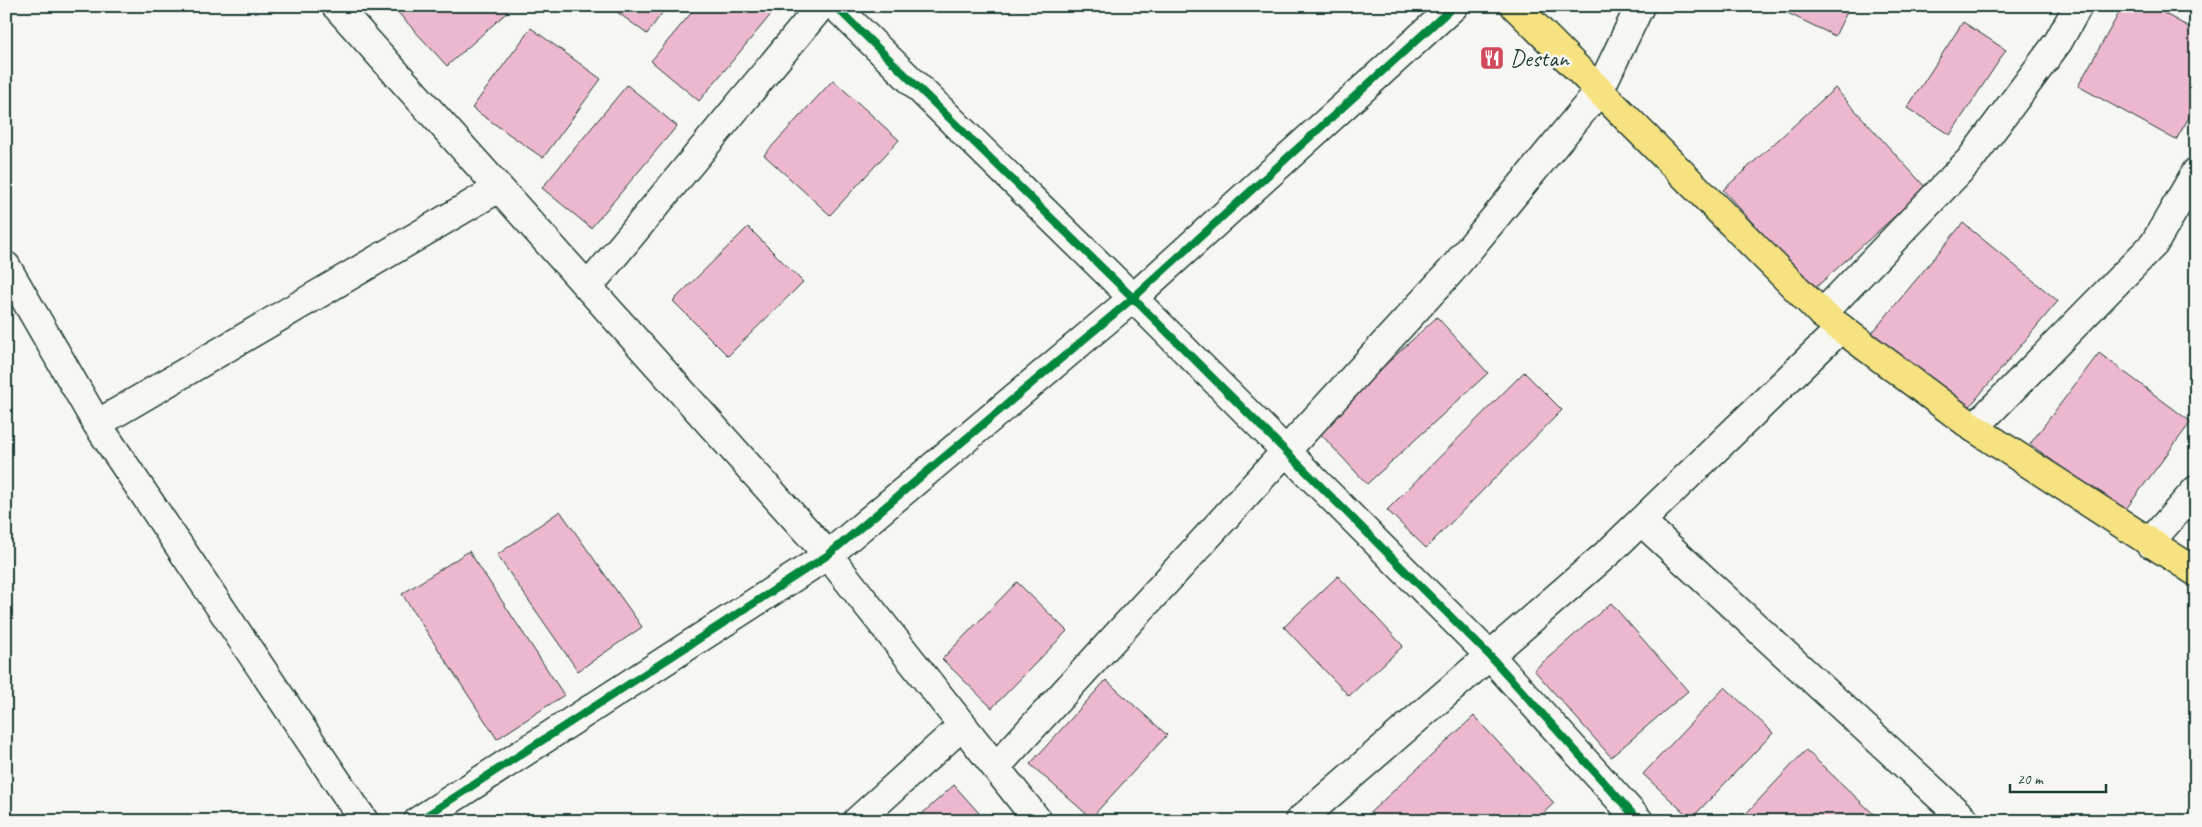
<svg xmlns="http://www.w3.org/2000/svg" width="2202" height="827" viewBox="0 0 2202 827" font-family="Caveat,sans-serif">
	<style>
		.building { fill: #eeb7d0; stroke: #1f3d34 }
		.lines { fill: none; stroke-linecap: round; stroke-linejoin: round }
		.minor-casing { stroke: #1f3d34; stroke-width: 31 }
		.major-casing { stroke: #1f3d34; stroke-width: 31 }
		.minor { stroke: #f6f6f2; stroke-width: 28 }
		.major { stroke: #f6e281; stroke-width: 28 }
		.cycleway-casing { stroke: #f6f6f2; stroke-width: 11 }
		.cycleway { stroke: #00873e; stroke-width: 8 }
		.labels { text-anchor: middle; stroke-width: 5; stroke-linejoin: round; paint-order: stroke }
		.poi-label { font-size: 24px; fill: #1f3d34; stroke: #f6f6f2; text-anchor: start }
	</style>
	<rect width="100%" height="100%" fill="#f6f6f2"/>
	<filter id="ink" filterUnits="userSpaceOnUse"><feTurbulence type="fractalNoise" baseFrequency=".02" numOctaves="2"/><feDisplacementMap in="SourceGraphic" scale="10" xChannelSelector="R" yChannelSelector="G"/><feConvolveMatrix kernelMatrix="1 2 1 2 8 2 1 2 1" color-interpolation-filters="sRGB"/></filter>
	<g filter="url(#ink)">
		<!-- building -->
		<path class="building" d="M392 6H514L447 66Z
			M609 6H667L647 34Z
			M697 6H778L699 101 651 61Z
			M1773 6H1850L1835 36Z
			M2123 6H2151L2196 31V105L2176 140 2078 86Z
			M1963 22 2006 50 1950 135 1907 108Z
			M531 28 601 79 543 158 472 108Z
			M833 80 899 140 830 215 764 155Z
			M627 85 677 126 591 228 542 188Z
			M1835 88 1926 188 1813 290 1723 190Z
			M1963 223 2058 301 1966 411 1872 333Z
			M748 227 803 282 728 356 673 301Z
			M1437 317 1488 373 1367 484 1316 429Z
			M2099 353 2191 422 2123 513 2030 444Z
			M1524 372 1562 410 1426 548 1387 510Z
			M560 511 642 627 578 671 497 555Z
			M469 551 564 695 497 739 402 594Z
			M1338 576 1403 646 1349 696 1284 627Z
			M1017 582 1067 631 992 708 942 659Z
			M1611 603 1688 691 1611 757 1534 670Z
			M1106 680 1167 735 1091 818 1030 764Z
			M1725 687 1773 733 1691 819 1643 774Z
			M1474 716 1554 803 1535 821H1361Z
			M1806 750 1881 821H1739Z
			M954 785 986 821H914Z"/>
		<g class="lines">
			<defs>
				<path id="minor" d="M336 6 828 555 1038 821
					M835 6 1133 298 1490 656 1639 821
					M6 266 97 424 364 821
					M588 287 821 6
					M1822 314 1970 160 2058 42 2078 6
					M97 424 499 188
					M1974 428 2154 244 2196 172
					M1641 521 1966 821
					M2149 543 2196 490
					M996 767 1451 271 1599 91 1640 6
					M418 821 828 555 1133 298 1454 6
					M857 821 963 725
					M1299 821 1610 551 1841 328"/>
				<path id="major" d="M1515 6 1822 314 1974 428 2196 572"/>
			</defs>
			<!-- minor casing -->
			<use href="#minor" class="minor-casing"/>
			<!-- major casing -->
			<use href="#major" class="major-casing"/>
			<!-- minor -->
			<use href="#minor" class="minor"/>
			<!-- major -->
			<use href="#major" class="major"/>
			<defs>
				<path id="cycleway" d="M835 6 1133 298 1490 656 1639 821
					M418 821 828 555 1133 298 1454 6"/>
			</defs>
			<!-- cycleway casing -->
			<use href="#cycleway" class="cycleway-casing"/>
			<!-- cycleway -->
			<use href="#cycleway" class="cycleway"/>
		</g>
	</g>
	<!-- icons -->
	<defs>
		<symbol id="restaurant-square" viewBox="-11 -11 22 22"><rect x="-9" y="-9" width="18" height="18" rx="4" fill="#d1495b" stroke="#f6f6f2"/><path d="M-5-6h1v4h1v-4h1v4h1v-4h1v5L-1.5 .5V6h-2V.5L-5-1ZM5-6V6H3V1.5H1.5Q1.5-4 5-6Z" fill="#fff"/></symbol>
	</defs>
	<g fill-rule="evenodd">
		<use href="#restaurant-square" x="1478" y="44" width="28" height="28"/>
	</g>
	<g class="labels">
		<!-- poi labels -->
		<g class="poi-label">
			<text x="1510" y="66">Destan</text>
		</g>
	</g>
	<!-- margin -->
	<rect width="2202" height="827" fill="none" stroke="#f6f6f2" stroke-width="25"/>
	<rect x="12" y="12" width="2177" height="802" fill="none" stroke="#1f3d34" stroke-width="2" filter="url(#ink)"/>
	<!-- scale -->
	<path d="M2010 784v8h96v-8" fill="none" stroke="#1f3d34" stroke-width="2.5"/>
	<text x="2017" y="784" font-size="15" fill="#1f3d34" stroke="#f6f6f2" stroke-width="4" paint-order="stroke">20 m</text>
</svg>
